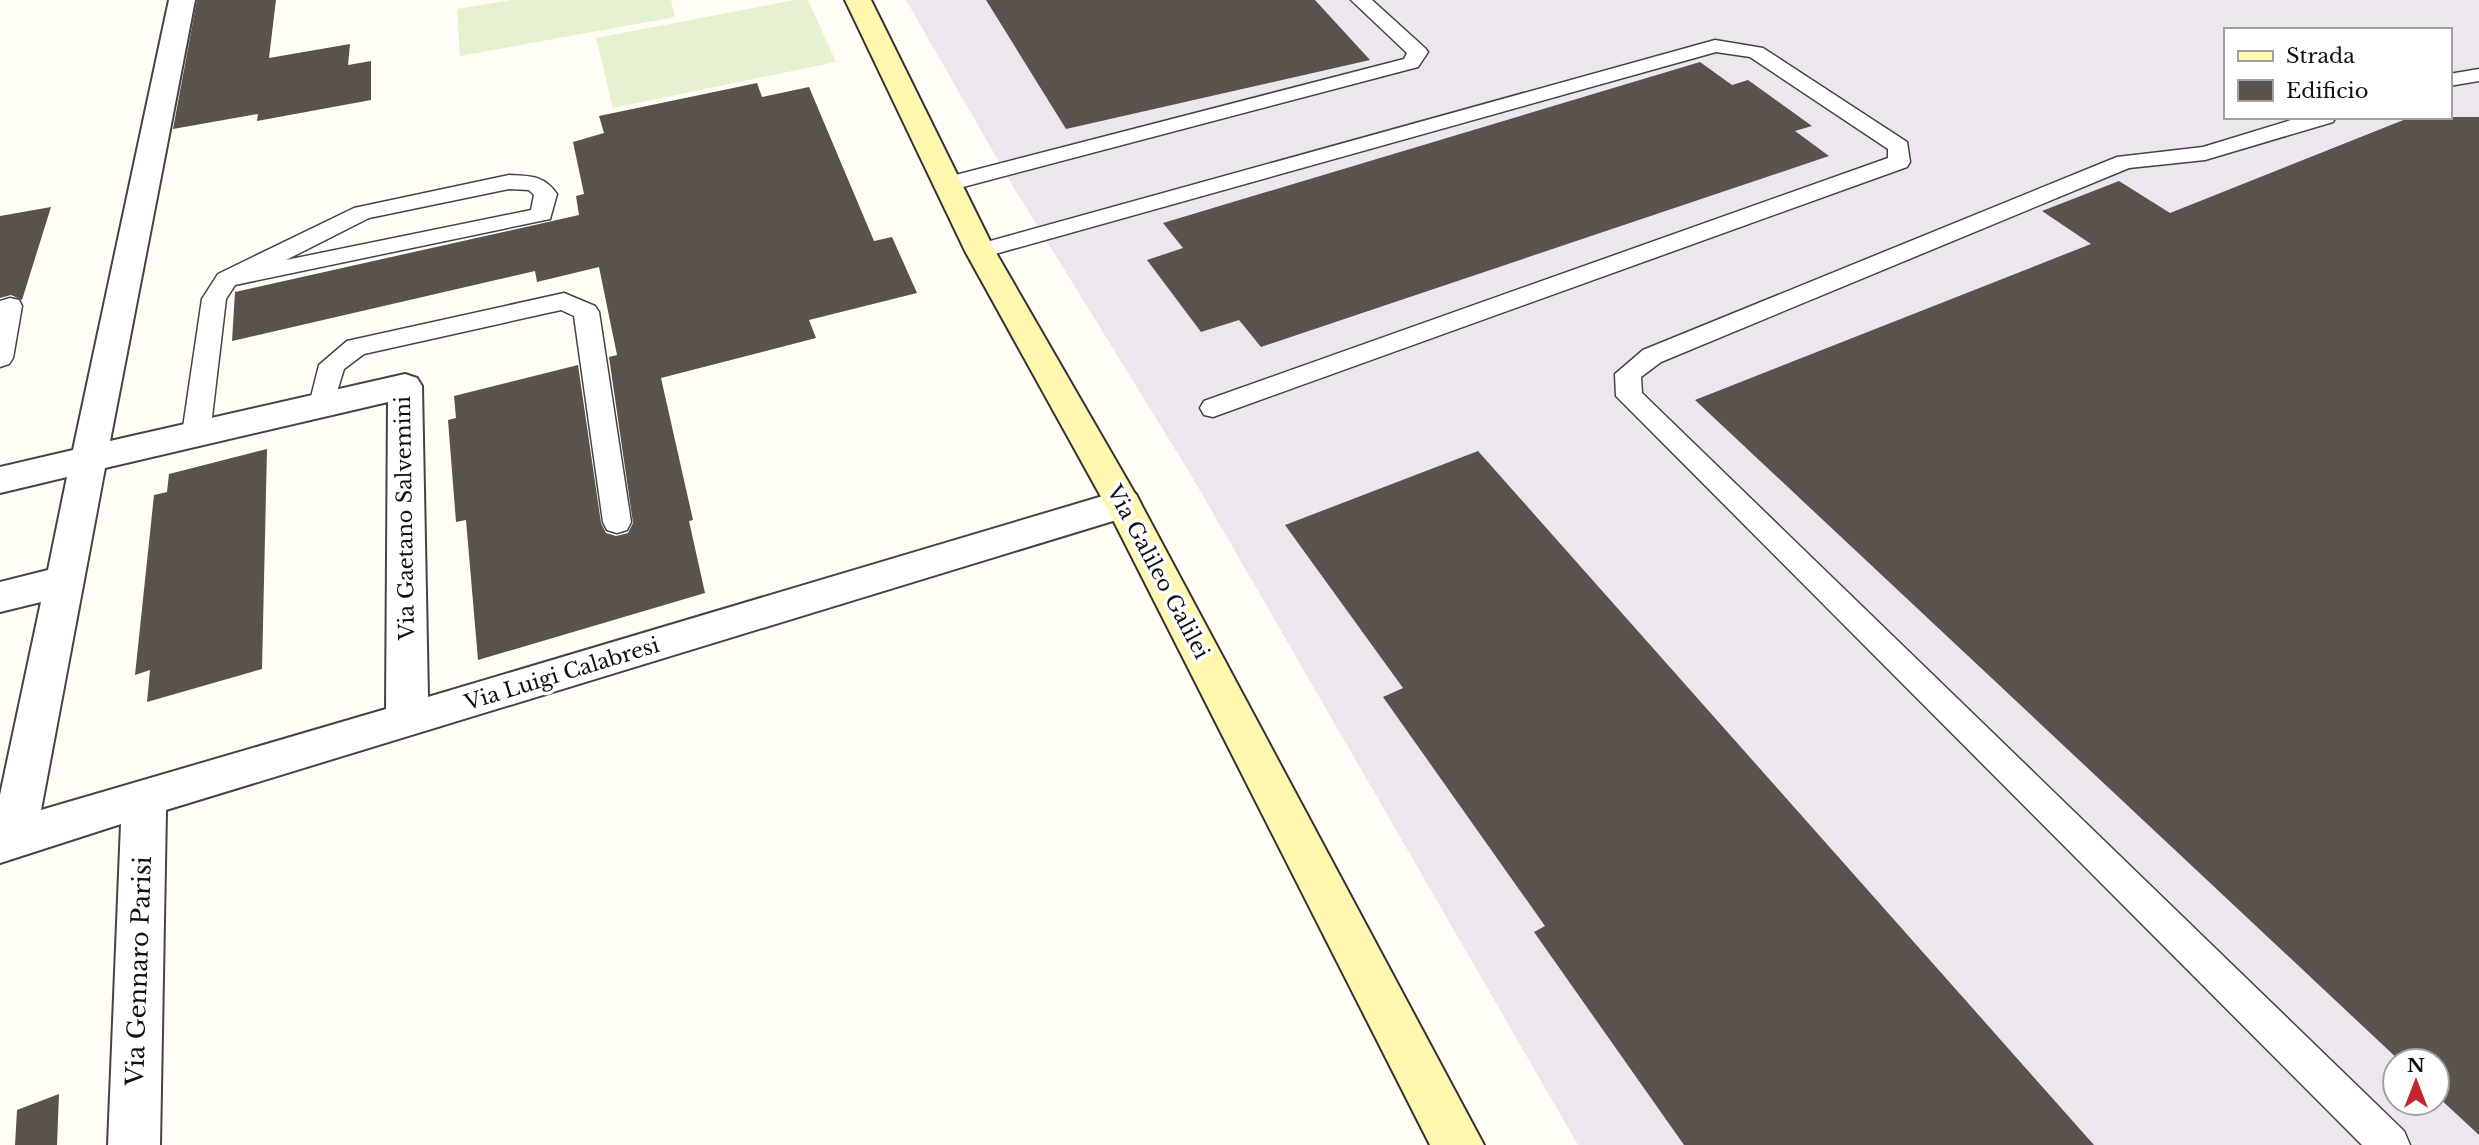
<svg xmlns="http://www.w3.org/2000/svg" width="2479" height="1145" viewBox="0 0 2479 1145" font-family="'Libre Baskerville',serif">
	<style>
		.industrial { fill: #eee6ef; fill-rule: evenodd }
		.pitch { fill: #e6f2cf }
		.building { fill: #5a524d }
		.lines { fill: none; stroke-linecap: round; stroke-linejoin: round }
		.lane-casing { stroke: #444; stroke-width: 3 }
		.street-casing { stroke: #444; stroke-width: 4 }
		.secondary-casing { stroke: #333; stroke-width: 4 }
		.lane { fill: #fff; fill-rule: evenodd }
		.street { fill: #fff; fill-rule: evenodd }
		.secondary { fill: #fff6b0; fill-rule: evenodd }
		.labels { text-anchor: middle; stroke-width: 7; stroke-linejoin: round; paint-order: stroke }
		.street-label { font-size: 21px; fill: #111; stroke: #fff }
		.near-street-label { font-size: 24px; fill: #111; stroke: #fff }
	</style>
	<rect width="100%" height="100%" fill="#fffdf5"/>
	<!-- industrial -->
	<path class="industrial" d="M906 0H2479V1145H1578L1191 475 1014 188ZM2225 30H2449V117H2225ZM2395 1061H2437V1103H2395Z"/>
	<!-- pitch -->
	<path class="pitch" d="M510 0H671L675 17 460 56 457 9Z
		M795 0H808L836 62 613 108 596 38Z"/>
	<!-- building -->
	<path class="building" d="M197 0H276L269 58 350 44 348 65 371 61V100L257 121 258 114 173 129Z
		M986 0H1315L1370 60 1066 129Z
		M1700 62 1732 85 1748 80 1812 126 1795 131 1829 156 1261 347 1239 320 1201 332 1147 260 1183 248 1163 223Z
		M757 83 762 97 809 87 874 241 892 237 917 293 809 320 816 338 661 378 693 520 689 521 705 593 478 660 466 520 456 522 448 420 456 418 454 396 578 365 601 523 606 533 616 536 628 533 633 523 609 357 617 355 599 267 537 282 535 271 232 341 235 292 579 215 576 196 584 194 573 142 604 133 599 116Z
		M2411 117H2479V1135L2437 1096V1061H2400L1695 400 2091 244 2042 211 2119 181 2170 213Z
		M51 207 22 300 11 295 0 298V216Z
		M267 449 262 669 147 702 150 670 135 675 154 495 167 492 169 474Z
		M1478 451 2094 1145H1684L1534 932 1545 926 1383 697 1403 688 1285 525Z
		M59 1094 57 1145H15L17 1110Z"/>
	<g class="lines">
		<defs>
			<path id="lane" d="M1351 0H1372L1425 48 1428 52 1418 67 948 191 937 184 940 179 1404 59 1407 53Z
				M1715 40 1763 48 1907 142 1910 162 1907 167 1213 417 1204 415 1200 408 1204 401 1888 158V149L1750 57 1716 52 988 256H972L968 251 972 246Z
				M2479 69V81L2449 86V74Z
				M2301 117H2336L2333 122 2205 160 2129 168 1661 362 1641 377 1642 393 2404 1131 2410 1145H2362L1616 396 1615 374 1643 350 2117 157 2203 147Z
				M509 175C530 176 544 175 557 194L550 219 235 285 226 299 210 434 206 441 196 444 186 441 182 434 202 299 218 274 354 208ZM509 189 529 190 534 195 531 210 286 260 369 218Z
				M564 293 595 306 599 312 631 522 627 530 617 533 607 530 603 522 574 316 561 310 364 354 344 369 331 411 322 414 313 411 309 405 319 365 347 341Z
				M10 298 19 300 22 306 13 358 9 364 0 367V301Z"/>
			<path id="street" d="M169 0H195L110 441 405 374 417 378 422 386 428 697 1123 490 1136 494 1141 504 1136 514 166 810 160 1145H108L121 824 0 863V795L41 602 0 612V582L48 570 67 477 0 493V467L73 450ZM388 402 386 709 41 810 105 468Z"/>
			<path id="secondary" d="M845 0H871L995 251 1141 504 1484 1145H1430L1105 504 965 251Z"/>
		</defs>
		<!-- lane casing -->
		<use href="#lane" class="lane-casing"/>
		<!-- street casing -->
		<use href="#street" class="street-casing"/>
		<!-- secondary casing -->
		<use href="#secondary" class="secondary-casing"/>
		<!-- lane -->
		<use href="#lane" class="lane"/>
		<!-- street -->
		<use href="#street" class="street"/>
		<!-- secondary -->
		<use href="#secondary" class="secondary"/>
	</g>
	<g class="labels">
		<!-- street labels -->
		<g class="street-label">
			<text transform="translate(405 518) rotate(-91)" y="7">Via Gaetano Salvemini</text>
			<text transform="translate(1158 572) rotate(62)" y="7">Via Galileo Galilei</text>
			<text transform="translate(562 674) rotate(-17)" y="7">Via Luigi Calabresi</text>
		</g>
		<!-- near-street labels -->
		<g class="near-street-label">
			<text transform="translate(139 971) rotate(-88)" y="8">Via Gennaro Parisi</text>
		</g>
	</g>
	<!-- legend -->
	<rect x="2224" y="28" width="228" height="91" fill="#ffffff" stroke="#a0a0a0" stroke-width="2"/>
	<rect x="2238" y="51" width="35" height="10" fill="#fff6b0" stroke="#a0a0a0" stroke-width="2"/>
	<text x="2286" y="63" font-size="21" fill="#111111">Strada</text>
	<rect x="2238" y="80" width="35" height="21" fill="#5a524d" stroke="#a0a0a0" stroke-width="2"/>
	<text x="2286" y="98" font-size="21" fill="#111111">Edificio</text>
	<!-- north arrow -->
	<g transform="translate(2416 1082)"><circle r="33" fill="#ffffff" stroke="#a0a0a0" stroke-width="2"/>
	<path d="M0-5L12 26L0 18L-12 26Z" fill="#c4262e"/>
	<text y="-10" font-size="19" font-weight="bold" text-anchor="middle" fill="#111111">N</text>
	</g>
</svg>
